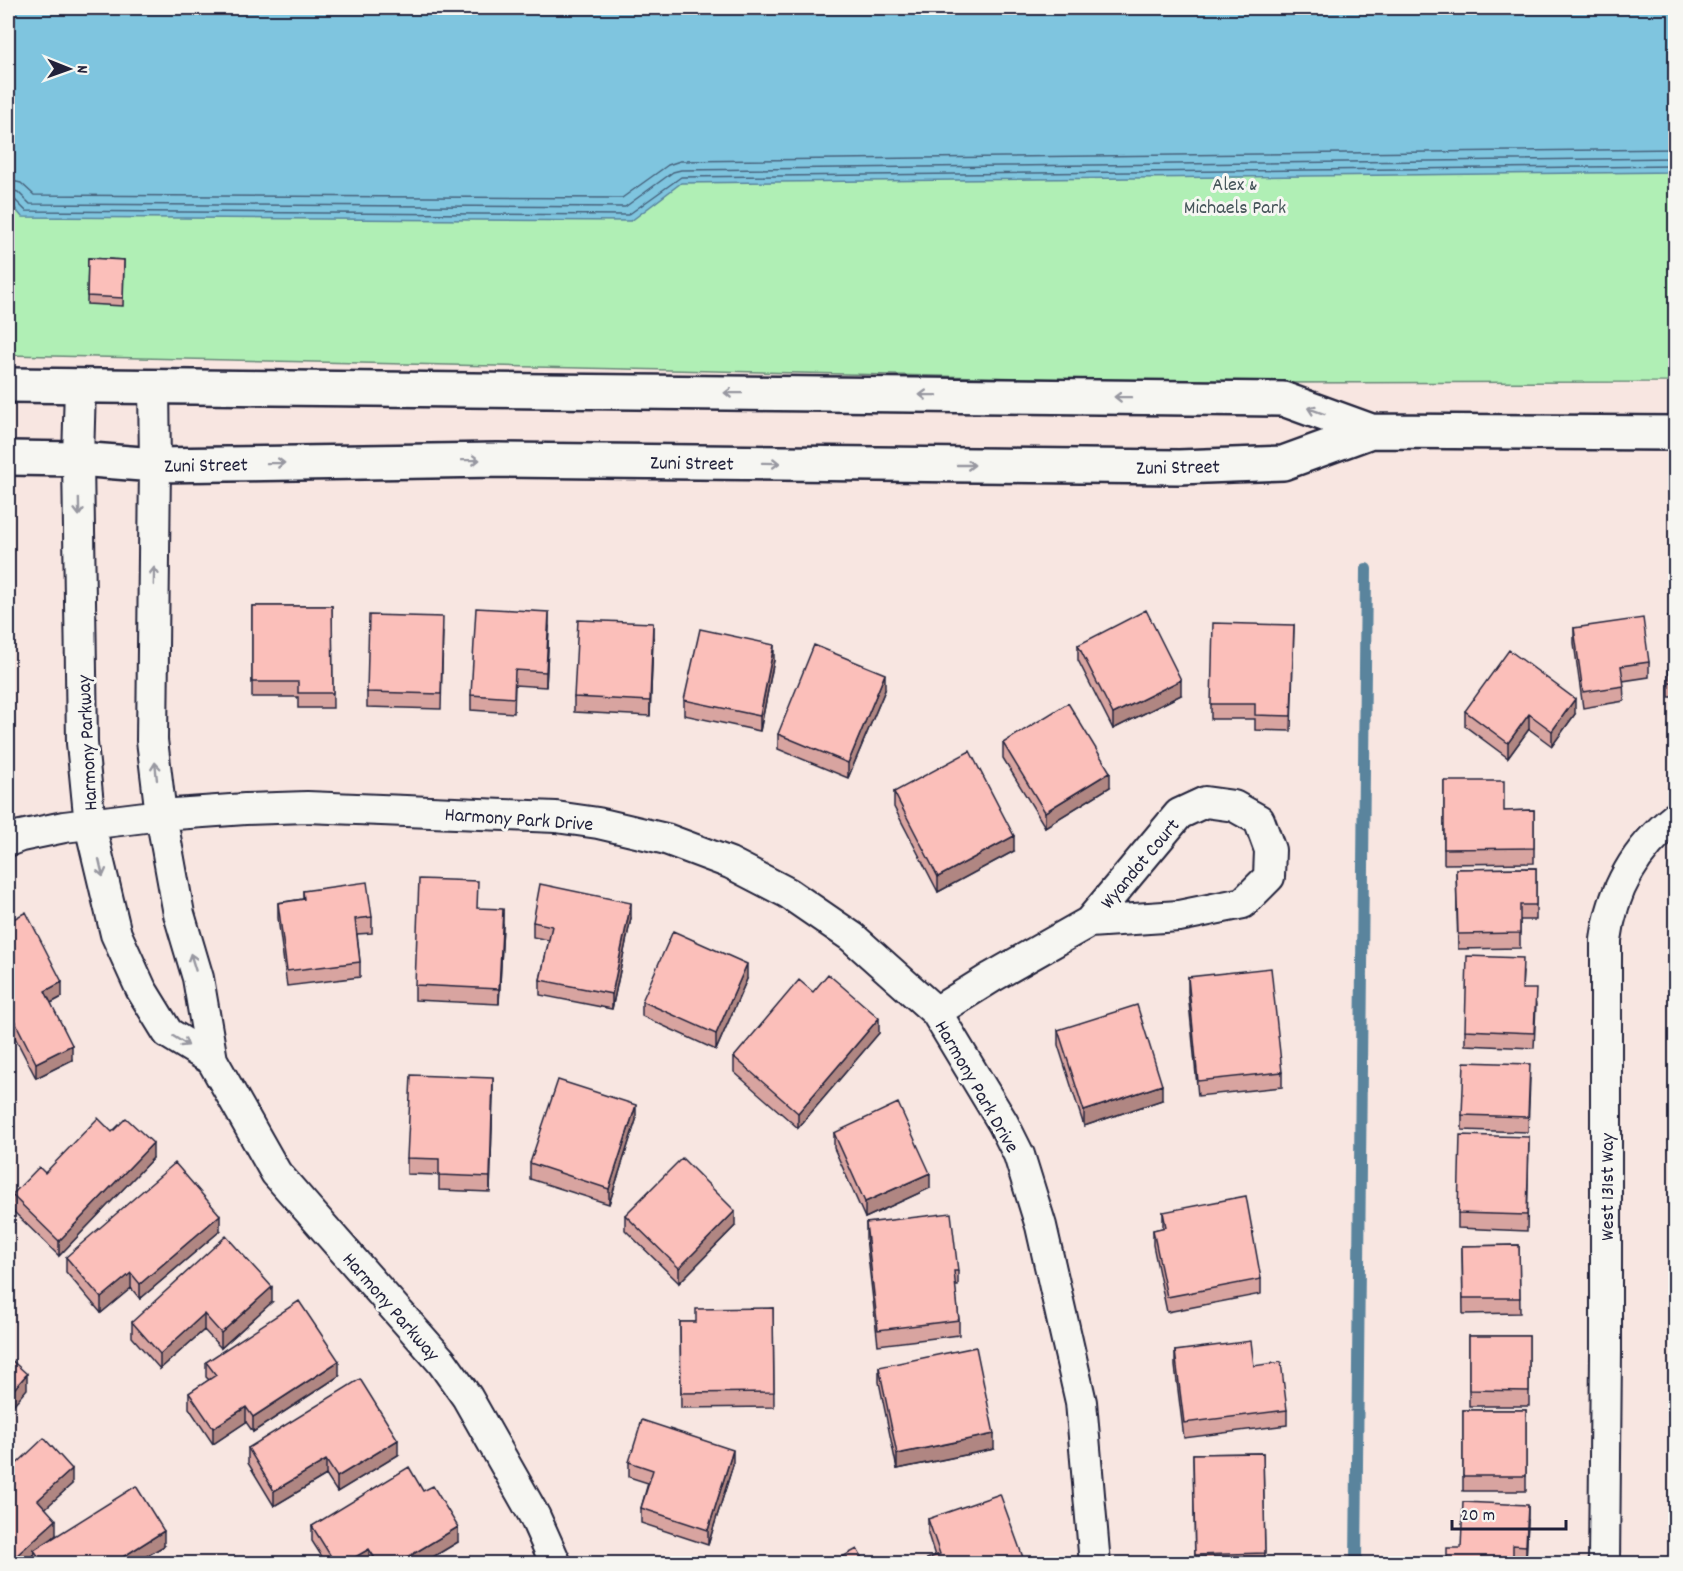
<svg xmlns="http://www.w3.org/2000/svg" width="1683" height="1571" viewBox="0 0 1683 1571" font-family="Dekko,sans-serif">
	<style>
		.green { fill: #b0efb5; stroke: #698878; stroke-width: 1.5 }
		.water { fill: #7fc5df; stroke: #5a849d; stroke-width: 1.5 }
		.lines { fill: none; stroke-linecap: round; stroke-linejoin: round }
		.shore { stroke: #47637d; stroke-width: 1.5 }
		.stream { stroke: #5a849d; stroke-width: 12 }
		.minor-casing { stroke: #22223b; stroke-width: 34 }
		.secondary-casing { stroke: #22223b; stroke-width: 38 }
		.minor { stroke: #f6f6f2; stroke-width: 30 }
		.secondary { stroke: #f6f6f2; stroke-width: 33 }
		.wall { fill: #d8a4a0; stroke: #22223b; stroke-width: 1.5 }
		.shaded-wall { fill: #b08682; stroke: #22223b; stroke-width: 1.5 }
		.building { fill: #fbbfba; stroke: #22223b; stroke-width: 1.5 }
		.oneway { stroke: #9797a0 }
		.labels { text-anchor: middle; stroke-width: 6; stroke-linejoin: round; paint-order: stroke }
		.park-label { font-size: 20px; fill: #46555a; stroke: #f6f6f2 }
		.street-label { font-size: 20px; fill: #22223b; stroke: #f6f6f2 }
	</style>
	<rect width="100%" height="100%" fill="#f8e6e1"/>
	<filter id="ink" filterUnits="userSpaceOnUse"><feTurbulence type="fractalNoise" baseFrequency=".0167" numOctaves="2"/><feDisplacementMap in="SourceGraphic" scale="12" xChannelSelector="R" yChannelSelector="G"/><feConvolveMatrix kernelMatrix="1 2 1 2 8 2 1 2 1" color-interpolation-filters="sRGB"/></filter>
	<g filter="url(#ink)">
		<!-- green -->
		<path class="green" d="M8 8H1675V382L1246 383 8 355Z"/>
		<!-- water -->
		<path class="water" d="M8 8H1675V172L681 183 631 221 22 217 8 200Z"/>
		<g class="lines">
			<!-- shore -->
			<path class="shore" d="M8 180 21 183 34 195 622 198 668 165 680 161 1676 149
				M8 189 18 192 30 204 625 207 673 172 681 170 1676 158
				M8 197 13 198 26 211 628 215 681 177 1676 166"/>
			<!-- stream -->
			<path class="stream" d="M1356 1564 1366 569"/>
			<defs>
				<path id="minor" d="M154 385 155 465 152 740 161 815 179 914 198 978 212 1060 276 1173 442 1362 467 1397 535 1517 556 1564
					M80 386 78 459 82 743 90 825 116 934 141 989 168 1033 212 1060
					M8 841 21 836 64 827 161 815 245 809 307 807 556 817 598 823 666 839 730 863 788 893 852 937 936 1012 1003 1123 1019 1155 1041 1226 1081 1402 1095 1564
					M936 1012 992 977 1089 922 1179 916 1243 903 1269 877 1270 850 1259 820 1234 806 1205 802 1179 814 1089 922
					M1604 1564 1606 1352V940C1612 890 1637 848 1676 817"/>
				<path id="secondary" d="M8 385 1283 399 1371 431 1676 433
					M8 458 78 459 155 465 497 460 1179 467 1283 463 1371 431"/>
			</defs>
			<!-- minor casing -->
			<use href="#minor" class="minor-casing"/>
			<!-- secondary casing -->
			<use href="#secondary" class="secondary-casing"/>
			<!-- minor -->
			<use href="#minor" class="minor"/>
			<!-- secondary -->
			<use href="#secondary" class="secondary"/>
		</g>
		<!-- wall -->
		<path class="wall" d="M88 258 124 260 123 306 87 304Z
			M252 606H332L333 708H298V697H252Z
			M1668 617H1676V697H1669Z
			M1294 625 1291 731 1255 730V719H1211V704Z
			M549 627 546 687 515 685 514 713 471 710V695Z
			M1574 628 1649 662V677L1623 681 1624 701 1583 708 1574 643Z
			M443 632 441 709 367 707V692Z
			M653 638 650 716 574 712V697Z
			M1078 645 1181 695 1113 729 1078 660Z
			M774 660 760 731 684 715V700Z
			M885 690 848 778 778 749V734Z
			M1465 711 1575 714 1552 746 1529 729 1508 758 1465 726Z
			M1003 743 1110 787 1045 827 1003 758Z
			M1444 781 1504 811 1534 810V863L1444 864Z
			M894 792 1014 851 938 892 894 807Z
			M1536 868V920H1520V948L1458 949 1456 869Z
			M303 891 372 917V933L357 934 360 962V977L287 986 278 918V903L303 899Z
			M477 908 503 924 499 1004 415 1000V985Z
			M631 918 612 1009 540 995V980L549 940 533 937V922Z
			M8 922 62 997 51 1003 72 1060 36 1078 8 1024Z
			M1523 973 1522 989 1536 1004 1534 1048 1465 1045V1030Z
			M1188 977 1282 1072V1087L1198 1096 1188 992Z
			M747 979 716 1050 642 1016V1001Z
			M813 992 879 1033 798 1128 734 1072V1057Z
			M1058 1030 1162 1100 1084 1126 1058 1045Z
			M1530 1079 1528 1132 1462 1130V1115Z
			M493 1093 490 1192 439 1190V1175L407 1174V1158Z
			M636 1120 609 1204 530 1179V1163Z
			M112 1132 153 1158 59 1256 12 1210V1195L45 1173Z
			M834 1133 930 1188 865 1218 834 1148Z
			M1529 1137 1527 1231 1458 1228V1213Z
			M1163 1212 1261 1279V1294L1167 1312 1153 1245V1230L1163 1228Z
			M625 1215 735 1226 679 1283 625 1230Z
			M866 1223 958 1271V1286H955L959 1320V1335L878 1345 866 1238Z
			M220 1231 140 1299 131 1288 101 1313 66 1272V1257Z
			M1519 1245 1520 1313 1463 1314 1462 1246Z
			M272 1302 221 1348 204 1330 160 1369 132 1337V1322Z
			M773 1308 774 1407 681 1408 680 1322H696Z
			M1469 1336H1529V1406H1469Z
			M1175 1351 1254 1366 1287 1410V1425L1184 1438 1175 1366Z
			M206 1362 339 1376 253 1432 246 1422 213 1444 189 1408V1393L209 1380 206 1377Z
			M879 1367 994 1449 897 1469 879 1382Z
			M1463 1410H1526V1491H1463Z
			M248 1448 398 1455 337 1492 326 1475 274 1506 248 1463Z
			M1263 1453 1265 1563H1195L1193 1454Z
			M629 1462 733 1465 708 1545 641 1523V1508L648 1483 629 1477Z
			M8 1472 72 1484 45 1508 56 1535 49 1541 164 1546 135 1563H34V1554L25 1563H9L8 1562Z
			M423 1491 458 1542 423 1563H326L312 1541V1526Z
			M928 1519 1025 1563H927V1559L935 1556 928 1534Z
			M1528 1520 1526 1561H1513V1563H1447L1461 1548Z"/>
		<!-- shaded-wall -->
		<path class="shaded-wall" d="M549 612V627L546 687V672Z
			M653 623V638L650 716V701Z
			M774 645V660L760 731V716Z
			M885 674V690L848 778V763Z
			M1181 680V695L1113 729V714Z
			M1575 699V714L1552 746V731Z
			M1529 714V729L1508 758V743Z
			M1110 772V787L1045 827V812Z
			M1014 836V851L938 892V877Z
			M631 903V918L612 1009V994Z
			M503 909V924L499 1004V989Z
			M747 964V979L716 1050V1034Z
			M62 982V997L45 1006V991Z
			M879 1018V1033L798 1128V1113Z
			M72 1045V1060L36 1078V1063Z
			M493 1078V1093L490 1192V1177Z
			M1162 1085V1100L1084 1126V1111Z
			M636 1105V1120L609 1204V1189Z
			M153 1143V1158L59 1256V1241Z
			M930 1173V1188L865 1218V1202Z
			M735 1211V1226L679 1283V1268Z
			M220 1215V1231L140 1299V1284Z
			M131 1273V1288L101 1313V1298Z
			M272 1287V1302L221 1348V1333Z
			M204 1314V1330L160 1369V1354Z
			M339 1361V1376L253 1432V1417Z
			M27 1374V1389L8 1411V1396Z
			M246 1407V1422L213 1444V1428Z
			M994 1434V1449L897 1469V1454Z
			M398 1440V1455L337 1492V1477Z
			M733 1450V1465L708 1545V1530Z
			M326 1460V1475L274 1506V1491Z
			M72 1469V1484L38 1515V1500Z
			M1528 1505V1520L1526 1561V1546Z
			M56 1520V1535L36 1553 34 1550V1554L25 1563H16V1556Z
			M458 1527V1542L423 1563H398Z
			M164 1531V1546L135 1563H118V1560Z
			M369 1549V1563H345Z"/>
		<!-- building -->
		<path class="building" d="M88 258 124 260 123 298 87 296Z
			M252 606H332L333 693H298V682H252Z
			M476 608 549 612 546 672 515 670 514 698 471 695Z
			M1146 610 1181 680 1113 714 1078 645Z
			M369 615 443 617 441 694 367 692Z
			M1668 617H1676V682H1669Z
			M1643 618 1649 662 1621 666 1624 686 1583 692 1574 628Z
			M578 620 653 623 650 701 574 697Z
			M1213 623 1294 625 1291 716 1255 715V704H1211Z
			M700 629 774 645 760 716 684 700Z
			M814 645 885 674 848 763 778 734Z
			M1509 650 1575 699 1552 731 1529 714 1508 743 1465 711Z
			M1068 703 1110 772 1045 812 1003 743Z
			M970 751 1014 836 938 877 894 792Z
			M1444 781H1504V811L1534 810V848L1444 849Z
			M1536 868V905H1520V933L1458 934 1456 869Z
			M419 879 478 881 477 908 503 909 499 989 415 985Z
			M367 882 372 917 355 919 360 962 287 971 278 903 304 899 303 891Z
			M540 884 631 903 612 994 540 980 552 926 533 922Z
			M26 912 62 982 45 991 72 1045 36 1063 8 1008V922Z
			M673 931 747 964 716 1034 642 1001Z
			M1467 956 1523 958 1522 989H1536L1534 1033 1465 1030Z
			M1271 968 1282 1072 1198 1081 1188 977Z
			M828 974 879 1018 798 1113 734 1057 799 980 813 992Z
			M1137 1005 1162 1085 1084 1111 1058 1030Z
			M1464 1062 1530 1064 1528 1117 1462 1115Z
			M411 1075 493 1078 490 1177 439 1175V1159L407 1158Z
			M558 1080 636 1105 609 1189 530 1163Z
			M898 1103 930 1173 865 1202 834 1133Z
			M98 1118 112 1132 126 1118 153 1143 59 1241 12 1195 39 1167 45 1173Z
			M1460 1135 1529 1137 1527 1215 1458 1213Z
			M682 1158 735 1211 679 1268 625 1215Z
			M175 1163 220 1215 140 1284 131 1273 101 1298 66 1257Z
			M1246 1196 1261 1279 1167 1297 1153 1230 1166 1227 1163 1212Z
			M951 1213 958 1271H954L959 1320 878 1330 866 1223Z
			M226 1236 272 1287 221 1333 204 1314 160 1354 132 1322Z
			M1519 1245 1520 1298H1463L1462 1246Z
			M299 1301 339 1361 253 1417 246 1407 213 1428 189 1393 216 1375 206 1362Z
			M773 1308 774 1392 681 1393 680 1322H696V1309Z
			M1469 1336H1529V1391L1469 1390Z
			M1251 1341 1254 1366 1281 1362 1287 1410 1184 1423 1175 1351Z
			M976 1347 994 1434 897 1454 879 1367Z
			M8 1357 27 1374 8 1396Z
			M360 1379 398 1440 337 1477 326 1460 274 1491 248 1448Z
			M1463 1410H1526V1476H1463Z
			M642 1420 733 1450 708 1530 641 1508 653 1470 629 1462Z
			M44 1438 72 1469 38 1500 56 1520 16 1556 8 1547V1472Z
			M1263 1453 1265 1553 1195 1555 1193 1454Z
			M409 1467 423 1491 433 1486 458 1527 398 1563H378L369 1549 345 1563H335L312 1526Z
			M136 1486 164 1531 118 1560 120 1563H43L34 1550Z
			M1000 1494 1025 1563H929L927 1559 940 1554 928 1519Z
			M1463 1502 1528 1505 1526 1546 1513 1545V1563H1447V1548H1461Z
			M857 1549 865 1563H831Z"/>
		<!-- one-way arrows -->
		<defs><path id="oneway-shaft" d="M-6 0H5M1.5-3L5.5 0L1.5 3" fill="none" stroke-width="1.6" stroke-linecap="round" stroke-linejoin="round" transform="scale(1.5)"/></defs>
		<g class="oneway">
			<use href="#oneway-shaft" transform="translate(733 393) rotate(-179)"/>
			<use href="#oneway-shaft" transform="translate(928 395) rotate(-179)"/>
			<use href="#oneway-shaft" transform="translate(1123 397) rotate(-179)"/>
			<use href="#oneway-shaft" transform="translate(1316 411) rotate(-160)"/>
			<use href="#oneway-shaft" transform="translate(471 460) rotate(-1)"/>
			<use href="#oneway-shaft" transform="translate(276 463) rotate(-1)"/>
			<use href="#oneway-shaft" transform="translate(771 463) rotate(1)"/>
			<use href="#oneway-shaft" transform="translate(966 465)"/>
			<use href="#oneway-shaft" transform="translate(79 507) rotate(89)"/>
			<use href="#oneway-shaft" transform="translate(154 576) rotate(-89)"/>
			<use href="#oneway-shaft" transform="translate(156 771) rotate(-96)"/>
			<use href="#oneway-shaft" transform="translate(101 868) rotate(77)"/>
			<use href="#oneway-shaft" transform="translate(193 962) rotate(-107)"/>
			<use href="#oneway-shaft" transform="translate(181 1041) rotate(32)"/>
		</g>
	</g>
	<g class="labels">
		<!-- park labels -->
		<g class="park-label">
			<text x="1235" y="190">Alex &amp;<tspan x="1235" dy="23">Michaels Park</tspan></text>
		</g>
		<!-- street labels -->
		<g class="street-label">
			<text transform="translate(692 462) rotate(1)" y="7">Zuni Street</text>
			<text transform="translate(206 464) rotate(-1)" y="7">Zuni Street</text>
			<text transform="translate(1178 466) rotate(-1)" y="7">Zuni Street</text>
			<text transform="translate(86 743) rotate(-93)" y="7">Harmony Parkway</text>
			<text transform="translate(519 818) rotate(4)" y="7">Harmony Park Drive</text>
			<text transform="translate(1139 863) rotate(-50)" y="7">Wyandot Court</text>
			<text transform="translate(978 1086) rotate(60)" y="7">Harmony Park Drive</text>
			<text transform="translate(1606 1187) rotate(-90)" y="7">West 131st Way</text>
			<text transform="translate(392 1306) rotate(49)" y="7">Harmony Parkway</text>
		</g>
	</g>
	<!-- margin -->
	<rect width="1683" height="1571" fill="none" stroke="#f6f6f2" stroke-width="30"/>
	<rect x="15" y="15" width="1653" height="1541" fill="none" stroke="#22223b" stroke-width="2" filter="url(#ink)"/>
	<!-- north arrow -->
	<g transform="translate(69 69) rotate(91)" stroke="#f6f6f2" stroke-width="4.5" paint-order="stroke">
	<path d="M0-4.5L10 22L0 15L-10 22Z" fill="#22223b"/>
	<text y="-9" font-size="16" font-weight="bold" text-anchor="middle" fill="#22223b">N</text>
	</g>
	<!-- scale -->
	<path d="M1452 1520v9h114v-9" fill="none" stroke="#22223b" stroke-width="3"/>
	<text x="1461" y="1520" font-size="18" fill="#22223b" stroke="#f6f6f2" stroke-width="4.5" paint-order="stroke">20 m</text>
</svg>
